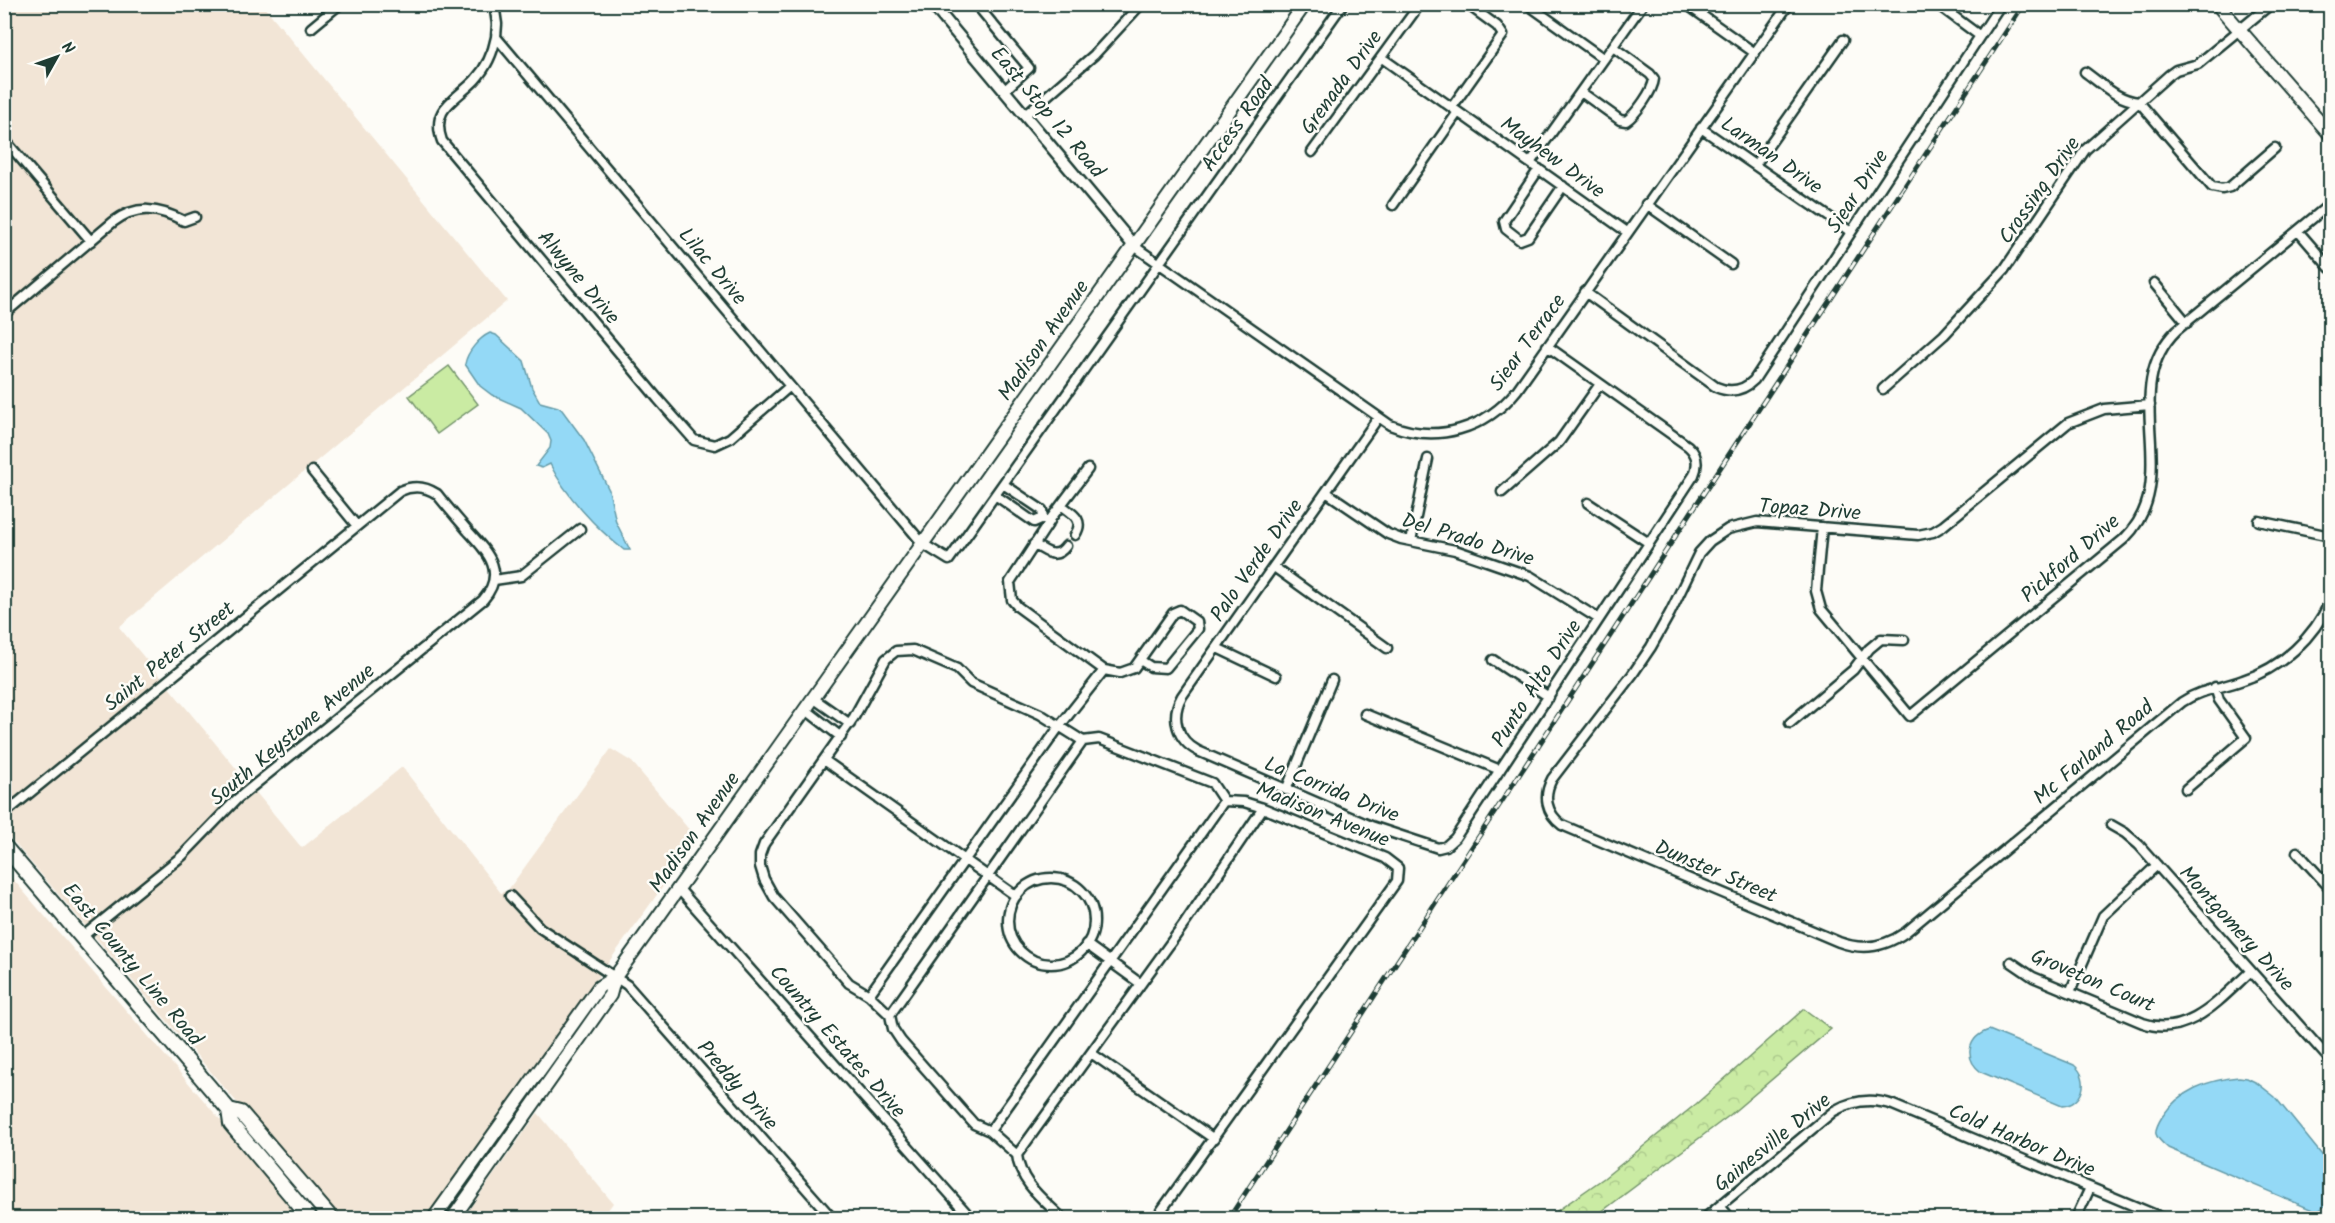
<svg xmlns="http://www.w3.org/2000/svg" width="2335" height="1223" viewBox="0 0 2335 1223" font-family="Kalam,sans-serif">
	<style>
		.built { fill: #f2e5d6 }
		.green { fill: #caeba3; stroke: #74946c; stroke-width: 1.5 }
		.forest { fill: url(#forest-crowns); stroke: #74946c; stroke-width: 1.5 }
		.water { fill: #94d9f6; stroke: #659ba8; stroke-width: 1.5 }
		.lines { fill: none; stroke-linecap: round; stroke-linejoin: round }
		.minor-casing { stroke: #1f3d34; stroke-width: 13 }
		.tertiary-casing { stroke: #1f3d34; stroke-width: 15 }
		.secondary-casing { stroke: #1f3d34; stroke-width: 16 }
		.primary-casing { stroke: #1f3d34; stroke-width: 18 }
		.minor { stroke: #fdfcf7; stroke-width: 8 }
		.tertiary { stroke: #fdfcf7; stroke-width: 10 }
		.secondary { stroke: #fdfcf7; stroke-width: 12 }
		.primary { stroke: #fdfcf7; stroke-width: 14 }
		.rail-casing { stroke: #1f3d34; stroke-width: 5 }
		.rail { stroke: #fdfcf7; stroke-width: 3; stroke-dasharray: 9; stroke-linecap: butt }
		.labels { text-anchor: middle; stroke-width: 5; stroke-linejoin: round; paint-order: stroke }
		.street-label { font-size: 21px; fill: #1f3d34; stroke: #fdfcf7 }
	</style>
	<defs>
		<pattern id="forest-crowns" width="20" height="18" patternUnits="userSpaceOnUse" patternTransform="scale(1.5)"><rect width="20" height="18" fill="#caeba3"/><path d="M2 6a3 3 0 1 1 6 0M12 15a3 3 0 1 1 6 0" fill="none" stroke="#adca8d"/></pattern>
	</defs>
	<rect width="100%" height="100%" fill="#fdfcf7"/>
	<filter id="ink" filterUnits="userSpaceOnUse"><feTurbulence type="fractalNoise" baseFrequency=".0167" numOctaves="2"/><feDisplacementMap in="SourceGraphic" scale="12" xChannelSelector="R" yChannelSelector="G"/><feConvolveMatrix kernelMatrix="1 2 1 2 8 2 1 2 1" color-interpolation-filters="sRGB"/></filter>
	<g filter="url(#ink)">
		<!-- built -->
		<path class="built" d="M4 5H263L507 301 119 627 302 848 402 767 501 893 508 890 611 749 632 762 697 839 425 1218H336L5 832Z
			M5 870 305 1218H5Z
			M538 1113 613 1203 602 1218H463Z"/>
		<!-- green -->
		<path class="green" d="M449 366 478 404 437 434 409 396Z"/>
		<!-- forest -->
		<path class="forest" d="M1804 1009 1831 1029 1730 1115 1593 1218H1547L1604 1178 1696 1104Z"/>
		<!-- water -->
		<path class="water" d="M490 333 496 335 524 361 532 388 540 402 558 407 562 410 584 440 609 490 616 522 630 550H624C597 529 565 495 550 464L542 468 536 466 550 448 551 441 548 434 521 408 492 395 480 386 465 364C467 352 479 338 490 333Z
			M1989 1030 2074 1065C2091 1079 2083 1105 2062 1106L1981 1072C1963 1058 1968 1037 1989 1030Z
			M2239 1077 2247 1078 2257 1083 2275 1097 2330 1165V1202L2317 1212 2168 1148C2154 1136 2152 1133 2162 1117 2180 1090 2207 1080 2239 1077Z"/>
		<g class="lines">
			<defs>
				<path id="minor" d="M494 4 497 24 496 37 923 544 949 560 1343 4
					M976 4 1029 68 1005 90
					M1527 4 1604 59
					M1686 4 1755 53
					M1937 4 1980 36
					M311 28 340 4
					M496 37C493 53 486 68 475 80 456 100 430 108 442 141L658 399 694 440 715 445 730 438 790 386
					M1382 58 1627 232
					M2085 72C2102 84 2117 100 2139 102L2212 187 2222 189 2230 187 2275 148
					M1581 92 1620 120 1626 121C1636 114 1653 91 1654 79L1650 74 1613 47
					M1452 107 1503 35 1497 26 1467 4
					M1025 115 1094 55 1141 4
					M1701 128 1851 232
					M4 139 91 241
					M1312 152 1420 4
					M1530 163 1643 4
					M1755 165 1843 40
					M1539 169 1504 221 1506 229 1520 240 1528 237 1563 186
					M1646 204 1731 264
					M1393 205 1458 112
					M2298 231 2330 268
					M1134 246 1390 425C1437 444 1486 429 1517 390L1789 4
					M2154 283 2187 323
					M1585 292 1716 387C1730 393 1743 391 1754 380L2001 4
					M4 314 113 222C137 204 159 208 184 221L195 217
					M1883 389 1944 335 2004 270 2085 150 2169 75 2176 70 2198 64 2271 4
					M2150 405 2104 409 2068 423 1943 526 1933 532 1918 535 1757 522 1728 529 1710 541 1699 553 1670 613 1651 647 1632 675 1552 779C1543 796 1546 813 1562 825L1839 942C1863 951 1885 947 1906 932L2182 702C2201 689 2222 688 2243 680 2281 668 2314 638 2330 601
					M1378 418 1182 696C1170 717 1177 740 1198 751L1371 826 1438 848 1446 846 1455 838 1694 475C1699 463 1697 454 1688 446L1547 346
					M312 471 357 526
					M1003 484 1042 510 1043 518
					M1326 492 1388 534 1401 539 1455 550 1530 576 1599 619
					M1502 492 1559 442 1600 384
					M995 495 1034 522 1043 518 1049 521 1088 469
					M1588 503 1649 543
					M1061 505C1073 514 1085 520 1075 535
					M2259 521 2330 536
					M1822 527 1816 591 1821 609 1910 716 2124 539C2186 479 2115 390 2177 330L2330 204
					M1411 541 1428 459
					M1034 544C1046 552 1056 560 1066 546
					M1274 567 1387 648
					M494 580 521 576 580 529
					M1217 648 1276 676
					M1493 660 1549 697
					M1104 670 1120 673 1134 668 1173 613 1180 610 1197 622 1198 629 1166 668 1151 667 1140 660
					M813 698 850 724
					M805 709 841 737
					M1365 714 1500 770
					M1790 723 1853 670 1869 649 1881 639 1904 640
					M824 760 1016 896
					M2186 789 2246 738 2219 700 2215 687
					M1286 790 1332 680
					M4 814 400 491C413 485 425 486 437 494 447 507 458 519 468 531 488 553 507 572 483 600L237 799 182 856 82 937
					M2111 825 2125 833 2139 845 2330 1060
					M2297 852 2330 888
					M1008 921a43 43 0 1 1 86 0a43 43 0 1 1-86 0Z
					M678 888 971 1218
					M510 896 540 928 627 985 832 1218
					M1086 944 1141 984
					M2011 962 2033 977 2143 1023C2188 1039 2221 998 2251 971
					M2070 992 2103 916 2157 865
					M869 995 1059 727 1104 670 1018 607 1012 600 1010 582 1050 521
					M890 1015 1083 741
					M1091 1053 1214 1139
					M990 1131 1224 801
					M1017 1155 1185 923 1263 808
					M1720 1206 1730 1218
					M1062 1218C1044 1200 1020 1183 1017 1155L990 1131 974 1124 901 1041 893 1029 890 1015 869 995 849 983 774 897 764 879 760 866V855L764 844 854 717 886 659 896 651 913 650 957 669 971 683 1040 714 1083 741 1099 739 1112 744 1212 783 1224 801 1244 802 1263 808 1385 858 1398 868 1397 881 1156 1218
					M1705 1218 1834 1111C1853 1100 1873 1098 1893 1105L2163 1218
					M2076 1218 2090 1188"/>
				<path id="tertiary" d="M932 4 1134 246"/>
				<path id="secondary" d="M2217 4 2330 134
					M434 1218 599 987 615 977 651 927 1305 4
					M453 1218 610 995 615 977"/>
				<path id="primary" d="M4 846 229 1110 231 1124 310 1218
					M229 1110 241 1113 331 1218"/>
			</defs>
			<!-- minor casing -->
			<use href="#minor" class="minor-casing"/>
			<!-- tertiary casing -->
			<use href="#tertiary" class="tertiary-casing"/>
			<!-- secondary casing -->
			<use href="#secondary" class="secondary-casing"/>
			<!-- primary casing -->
			<use href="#primary" class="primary-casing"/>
			<!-- minor -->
			<use href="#minor" class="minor"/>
			<!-- tertiary -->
			<use href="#tertiary" class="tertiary"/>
			<!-- secondary -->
			<use href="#secondary" class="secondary"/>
			<!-- primary -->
			<use href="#primary" class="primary"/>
			<defs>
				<path id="rail" d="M1229 1218 2024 4"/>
			</defs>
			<!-- rail casing -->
			<use href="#rail" class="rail-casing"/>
			<!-- rail -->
			<use href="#rail" class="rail"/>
		</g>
	</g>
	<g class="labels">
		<!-- street labels -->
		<g class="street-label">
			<text transform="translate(1341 82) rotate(-54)" y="7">Grenada Drive</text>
			<text transform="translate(1048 112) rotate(50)" y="7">East Stop 12 Road</text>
			<text transform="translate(1237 124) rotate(-55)" y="7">Access Road</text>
			<text transform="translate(1772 155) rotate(35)" y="7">Larman Drive</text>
			<text transform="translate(1553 157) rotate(36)" y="7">Mayhew Drive</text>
			<text transform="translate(2039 190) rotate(-55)" y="7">Crossing Drive</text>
			<text transform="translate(1857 191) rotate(-57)" y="7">Siear Drive</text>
			<text transform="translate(713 266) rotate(50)" y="7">Lilac Drive</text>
			<text transform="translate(579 277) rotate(50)" y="7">Alwyne Drive</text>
			<text transform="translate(1043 340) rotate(-55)" y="7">Madison Avenue</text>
			<text transform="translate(1527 342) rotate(-54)" y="7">Siear Terrace</text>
			<text transform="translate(1810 509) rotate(4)" y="7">Topaz Drive</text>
			<text transform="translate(1468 539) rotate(17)" y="7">Del Prado Drive</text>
			<text transform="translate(2070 558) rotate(-41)" y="7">Pickford Drive</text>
			<text transform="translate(1256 560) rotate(-55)" y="7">Palo Verde Drive</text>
			<text transform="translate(169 656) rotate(-39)" y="7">Saint Peter Street</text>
			<text transform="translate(1536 683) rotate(-57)" y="7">Punto Alto Drive</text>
			<text transform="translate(292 734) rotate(-40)" y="7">South Keystone Avenue</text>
			<text transform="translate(2093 752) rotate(-40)" y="7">Mc Farland Road</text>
			<text transform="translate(1332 789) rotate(22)" y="7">La Corrida Drive</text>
			<text transform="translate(1323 814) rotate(22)" y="7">Madison Avenue</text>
			<text transform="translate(694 832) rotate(-55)" y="7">Madison Avenue</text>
			<text transform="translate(1716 871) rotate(23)" y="7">Dunster Street</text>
			<text transform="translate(2237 928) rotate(48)" y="7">Montgomery Drive</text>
			<text transform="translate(133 964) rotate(50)" y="7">East County Line Road</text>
			<text transform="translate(2093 980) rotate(23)" y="7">Groveton Court</text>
			<text transform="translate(838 1041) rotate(49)" y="7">Country Estates Drive</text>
			<text transform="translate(738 1085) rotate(49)" y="7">Preddy Drive</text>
			<text transform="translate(2022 1140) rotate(23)" y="7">Cold Harbor Drive</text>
			<text transform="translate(1772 1142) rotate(-39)" y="7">Gainesville Drive</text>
		</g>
	</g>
	<!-- margin -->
	<rect width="2335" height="1223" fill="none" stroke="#fdfcf7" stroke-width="24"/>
	<rect x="12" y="12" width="2311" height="1199" fill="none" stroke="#1f3d34" stroke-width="2" filter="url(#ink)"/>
	<!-- north arrow -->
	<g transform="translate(57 57) rotate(50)" stroke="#fdfcf7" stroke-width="4.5" paint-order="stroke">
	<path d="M0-4.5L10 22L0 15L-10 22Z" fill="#1f3d34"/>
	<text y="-9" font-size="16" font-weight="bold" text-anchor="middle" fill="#1f3d34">N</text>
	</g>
</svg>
